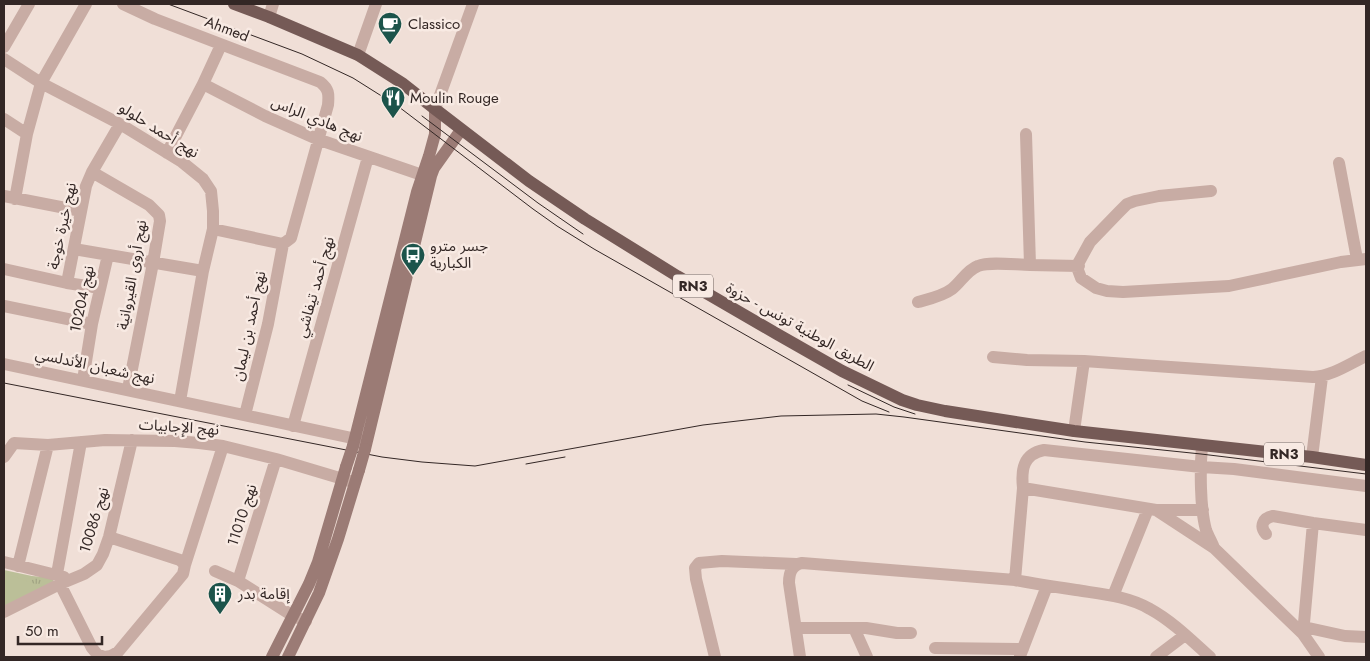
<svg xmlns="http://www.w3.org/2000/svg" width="1370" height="661" viewBox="0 0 1370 661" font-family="Jost,'Noto Sans Arabic',sans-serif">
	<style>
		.grass { fill: url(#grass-tufts) }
		.garden { fill: #bbbf98 }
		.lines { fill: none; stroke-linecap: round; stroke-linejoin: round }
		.street { stroke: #c8aca4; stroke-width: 12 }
		.secondary { stroke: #9b7b75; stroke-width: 12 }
		.primary { stroke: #755a56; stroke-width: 12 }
		.tram { stroke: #332725; stroke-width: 1 }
		.secondary-bridge { stroke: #9b7b75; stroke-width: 12 }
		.labels { text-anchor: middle; stroke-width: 5; stroke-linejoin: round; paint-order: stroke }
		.shield { fill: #f8eae3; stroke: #6e625e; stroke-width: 1 }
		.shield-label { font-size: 14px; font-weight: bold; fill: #332725 }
		.poi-label { font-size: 15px; fill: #332725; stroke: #f8eae3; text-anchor: start }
		.street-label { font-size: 15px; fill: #332725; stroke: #f8eae3 }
	</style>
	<defs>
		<pattern id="grass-tufts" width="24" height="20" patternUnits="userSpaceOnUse" patternTransform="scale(1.25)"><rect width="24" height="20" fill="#bbbf98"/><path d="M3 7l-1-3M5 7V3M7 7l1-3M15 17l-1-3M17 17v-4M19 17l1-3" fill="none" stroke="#a1a483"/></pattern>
	</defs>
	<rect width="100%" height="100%" fill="#f0dfd7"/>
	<!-- grass -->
	<path class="grass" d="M4 570 32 576 54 578 53 582 4 606Z"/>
	<!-- garden -->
	<path class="garden" d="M4 573 49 589 4 609Z"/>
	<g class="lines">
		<!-- street -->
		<path class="street" d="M123 4 155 19 320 82C329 89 329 94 328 105L291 238 283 244 213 229
			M269 17 273 4
			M4 47 29 4
			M358 55 376 4
			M4 59 41 83 120 124 182 162 203 179 211 191 213 211V229L203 271 180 401
			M203 84 265 116 317 139 422 175
			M435 109 473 4
			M4 119 27 134
			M1026 134 1030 265 1079 266
			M167 153 203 84 221 45
			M1339 163 1357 259
			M92 172 149 205 159 215 160 221 153 263 128 389
			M1211 191 1159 196 1135 201 1127 204 1119 212 1090 242 1079 262 1078 270 1081 278 1096 288 1107 291 1123 292 1229 286 1341 262 1366 259
			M4 196 81 211
			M15 199 27 134 41 83 86 4
			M74 249 203 271
			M4 269 67 283 100 288
			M67 283 86 186 92 172 120 124
			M918 302C929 299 943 296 952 289 961 282 967 270 978 266 990 261 1017 265 1030 265
			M4 306 92 324
			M993 357 1027 360 1084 361
			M4 364 366 441
			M83 380 92 324 108 255
			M245 415 268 324 283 244
			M293 426 368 157
			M1074 431 1084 361 1313 377C1332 376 1349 364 1366 356
			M1202 446C1200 469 1200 508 1206 530 1208 536 1212 542 1214 548L1303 634 1319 657
			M4 457 14 443 48 445 105 440 175 441 199 443 223 446 276 459 353 482
			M1312 457 1322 377
			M1023 488C1021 470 1023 454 1044 450L1201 467 1234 469 1366 486
			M1156 510 1214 548
			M1266 534C1259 526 1263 518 1273 516L1313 523 1366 530
			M4 562 64 577
			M185 565 223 446
			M18 566 48 445
			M215 571 238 581 293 616 306 621
			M57 574 81 442
			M1015 580 1023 488 1156 510H1203
			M238 581 276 459
			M60 584 92 648 97 654 104 657
			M1113 596 1148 509
			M4 612 60 584 84 574 97 565 103 554 109 537 132 440
			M1304 627 1345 636 1366 637
			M796 628H866L897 633H911
			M854 628 867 657
			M1303 634 1313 523
			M935 648 1023 649
			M1020 656 1047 586
			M105 657 111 656 118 652 183 574 185 565 180 560 109 537
			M715 657 696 579 695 568 699 563 722 561 796 564
			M800 657 789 583C789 574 791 565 802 563L1015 580C1035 584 1055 587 1076 590 1101 594 1128 596 1150 609 1172 621 1191 640 1210 657
			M1156 657 1185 635"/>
		<!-- secondary -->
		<path class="secondary" d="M353 446 417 192 429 156 435 134V109
			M365 449 431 176 434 168 461 130
			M272 657 309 584 318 562 346 467
			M288 657 319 593 338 539 359 470"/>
		<!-- primary -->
		<path class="primary" d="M234 4 269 17 358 55 402 83 435 109 529 181 585 219 677 276 777 334 842 371 902 400 917 405 945 411 1074 431 1312 457 1366 465"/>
		<!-- tram -->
		<path class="tram" d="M168 4 302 54 353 78 399 107 533 209 557 226 594 249 862 401 889 412
			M422 116 538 203 583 234
			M4 383 382 457 422 462 475 466 703 425 781 416 876 414 904 417 1085 442 1201 454 1366 474
			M848 385 894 407 915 414
			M526 464 565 457"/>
		<!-- secondary-bridge -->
		<path class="secondary-bridge" d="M346 467 353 446
			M359 470 365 449"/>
	</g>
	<!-- icons -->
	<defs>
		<symbol id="cafe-pin" viewBox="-11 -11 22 30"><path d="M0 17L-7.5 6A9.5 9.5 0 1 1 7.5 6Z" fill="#1c544b" stroke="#f8eae3"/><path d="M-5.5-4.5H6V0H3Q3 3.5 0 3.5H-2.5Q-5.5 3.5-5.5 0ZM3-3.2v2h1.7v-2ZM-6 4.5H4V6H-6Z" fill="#fff"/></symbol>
		<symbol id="restaurant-pin" viewBox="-11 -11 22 30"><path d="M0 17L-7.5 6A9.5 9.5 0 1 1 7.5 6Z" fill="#1c544b" stroke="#f8eae3"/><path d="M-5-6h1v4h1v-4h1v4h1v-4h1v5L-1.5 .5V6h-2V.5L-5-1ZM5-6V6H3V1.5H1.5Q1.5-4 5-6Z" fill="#fff"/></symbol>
		<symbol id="bus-pin" viewBox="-11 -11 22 30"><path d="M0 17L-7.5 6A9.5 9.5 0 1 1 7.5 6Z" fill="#1c544b" stroke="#f8eae3"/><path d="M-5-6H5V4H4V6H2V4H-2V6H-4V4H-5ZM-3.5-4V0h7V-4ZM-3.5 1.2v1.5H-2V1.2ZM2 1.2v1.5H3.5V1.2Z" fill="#fff"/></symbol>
		<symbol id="building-pin" viewBox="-11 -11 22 30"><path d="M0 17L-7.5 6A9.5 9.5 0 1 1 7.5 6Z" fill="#1c544b" stroke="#f8eae3"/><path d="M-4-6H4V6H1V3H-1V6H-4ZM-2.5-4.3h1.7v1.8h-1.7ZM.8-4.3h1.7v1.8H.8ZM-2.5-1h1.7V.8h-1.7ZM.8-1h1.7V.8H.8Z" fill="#fff"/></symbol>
	</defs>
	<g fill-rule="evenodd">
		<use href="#cafe-pin" x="376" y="10" width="28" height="38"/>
		<use href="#restaurant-pin" x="379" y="84" width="28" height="38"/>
		<use href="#bus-pin" x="399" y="241" width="28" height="38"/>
		<use href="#building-pin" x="206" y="580" width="28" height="38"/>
	</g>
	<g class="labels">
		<!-- shield labels -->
		<g class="shield">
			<rect x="673" y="274.5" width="40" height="23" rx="4"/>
			<rect x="1264" y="442.5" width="40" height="23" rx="4"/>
		</g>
		<g class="shield-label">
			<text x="693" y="291">RN3</text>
			<text x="1284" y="459">RN3</text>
		</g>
		<!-- poi labels -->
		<g class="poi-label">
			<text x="408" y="29">Classico</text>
			<text x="410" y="103">Moulin Rouge</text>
			<text x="430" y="251">جسر مترو<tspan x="430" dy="17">الكبارية</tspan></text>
			<text x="238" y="599">إقامة بدر</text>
		</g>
		<!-- street labels -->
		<g class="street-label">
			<text transform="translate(227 29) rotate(21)" y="5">Ahmed</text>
			<text transform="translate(317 119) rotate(22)" y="5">نهج هادي الراس</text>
			<text transform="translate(159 130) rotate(32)" y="5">نهج أحمد حلولو</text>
			<text transform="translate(62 226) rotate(-78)" y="5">نهج خيرة خوجة</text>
			<text transform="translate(132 275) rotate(-80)" y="5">نهج أروى القيروانية</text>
			<text transform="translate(315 287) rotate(-74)" y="5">نهج أحمد تيفاشي</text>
			<text transform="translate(82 299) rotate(-78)" y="5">نهج 10204</text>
			<text transform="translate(249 326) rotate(-78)" y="5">نهج أحمد بن ليمان</text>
			<text transform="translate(800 327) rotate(29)" y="5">الطريق الوطنية تونس - حزوة</text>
			<text transform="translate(95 366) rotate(12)" y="5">نهج شعبان الأندلسي</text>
			<text transform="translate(179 427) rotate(4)" y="5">نهج الإجابيات</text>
			<text transform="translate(242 515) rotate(-72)" y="5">نهج 11010</text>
			<text transform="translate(94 520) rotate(-73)" y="5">نهج 10086</text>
		</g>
	</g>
	<!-- border -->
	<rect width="1370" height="661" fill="none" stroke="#332725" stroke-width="10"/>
	<!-- scale -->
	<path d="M18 636v8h84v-8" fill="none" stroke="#332725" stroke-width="2.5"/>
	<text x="25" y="636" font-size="15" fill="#332725" stroke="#f8eae3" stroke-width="4" paint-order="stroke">50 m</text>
</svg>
